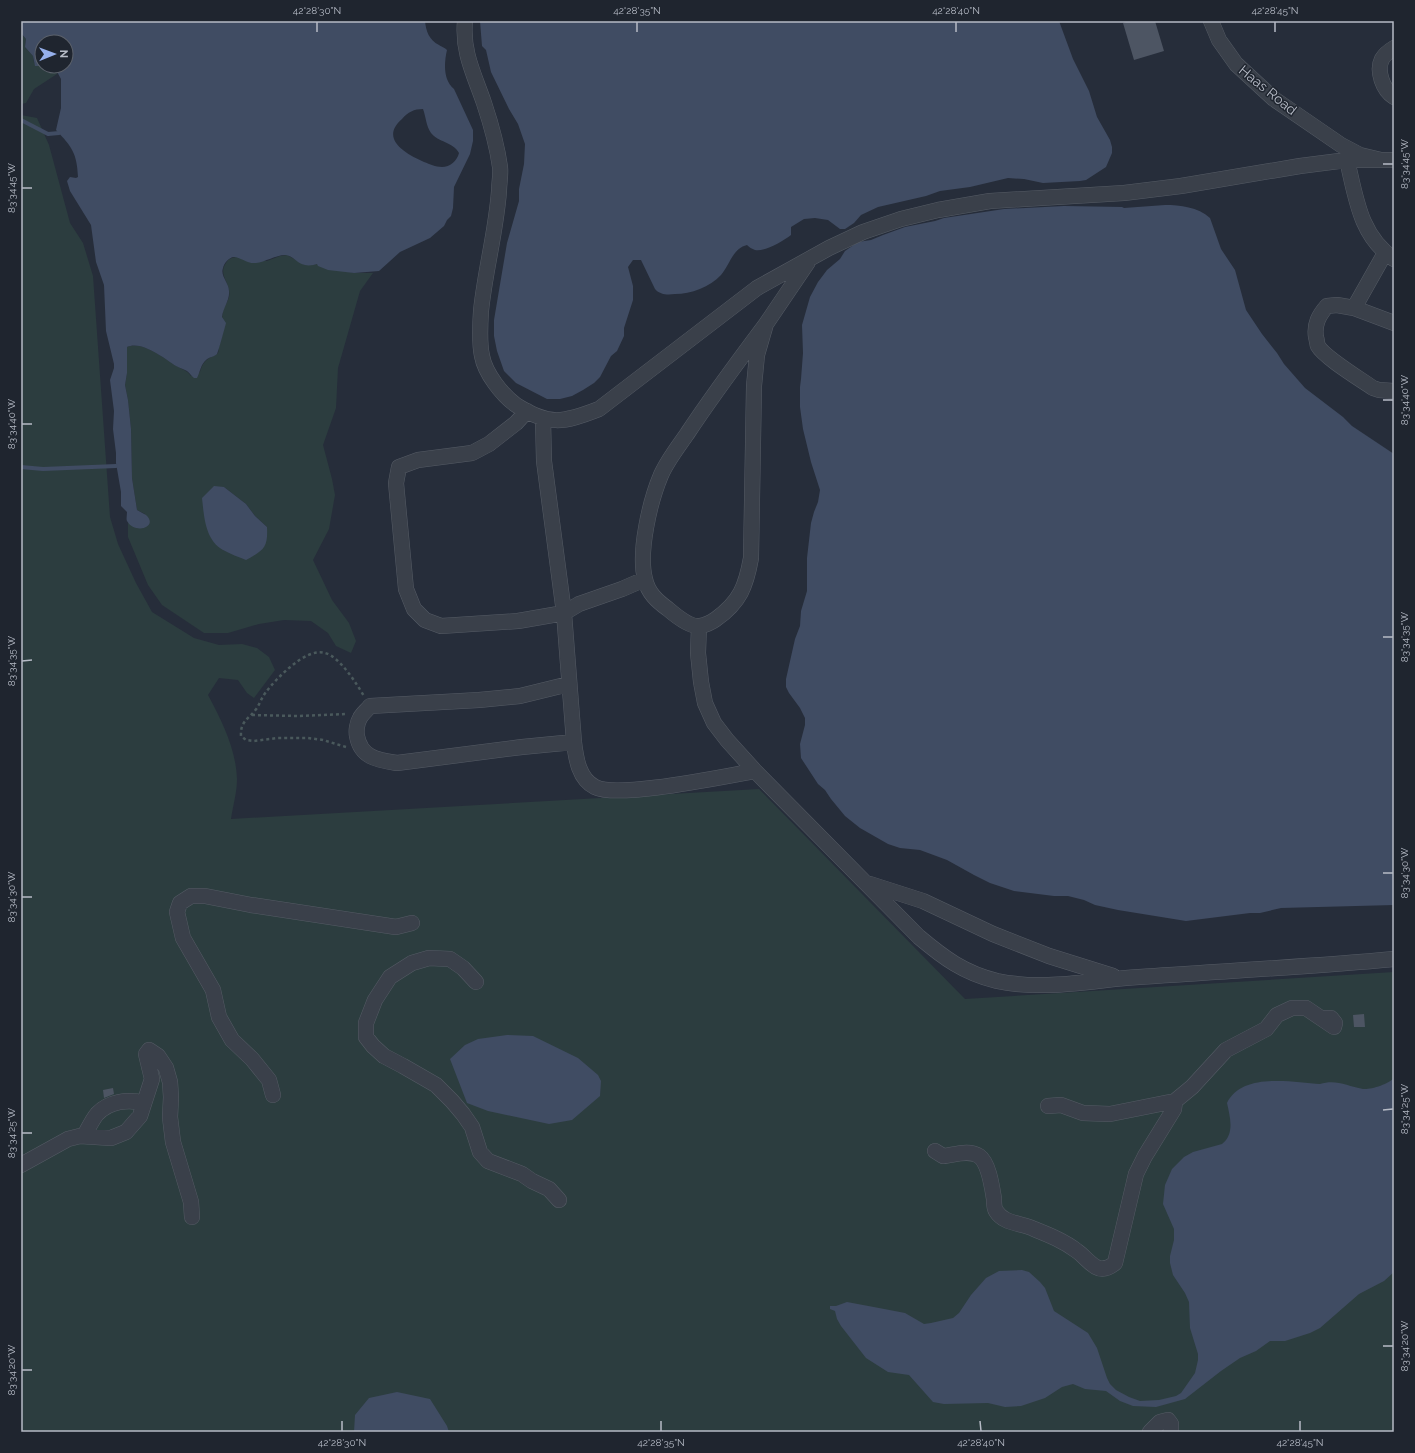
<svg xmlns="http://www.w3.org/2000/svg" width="1415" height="1453" viewBox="0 0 1415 1453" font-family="Raleway,sans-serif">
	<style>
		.green { fill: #2c3d3f; fill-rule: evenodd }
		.water { fill: #404c63; fill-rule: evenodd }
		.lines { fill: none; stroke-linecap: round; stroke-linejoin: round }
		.stream { stroke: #404c63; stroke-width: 4 }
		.building { fill: #4d5563 }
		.minor-casing { stroke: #555b65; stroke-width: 16 }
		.path { stroke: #4a595c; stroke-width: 2.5; stroke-dasharray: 3 3; stroke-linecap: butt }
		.minor { stroke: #3a404a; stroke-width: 15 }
		.ticks { fill: none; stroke: #b6bbc6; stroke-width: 1.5 }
		.labels { text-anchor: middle; stroke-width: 3; stroke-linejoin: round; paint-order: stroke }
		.street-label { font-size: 14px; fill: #b6bbc6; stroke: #1f252f }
		.neatline { fill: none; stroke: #b6bbc6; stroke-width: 1.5 }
		.ticks-label { font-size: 10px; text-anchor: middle; fill: #b6bbc6 }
	</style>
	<rect width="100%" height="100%" fill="#262d3a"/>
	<!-- green -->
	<path class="green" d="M21 33 26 39 25 47 33 56 34 63 38 66H54L57 74 34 89 26 103 21 104Z
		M21 115 37 118 49 145 70 223 83 243 93 276 110 517 118 544 136 583 152 612 194 638 219 645 242 644 257 648 269 657 275 670 254 698 247 693 238 680 219 678 208 695C222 721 236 749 237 779 237 792 233 806 231 819L759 789 965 999 1394 972V1432H21Z
		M287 255 305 265 318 264 354 273H373L360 291 338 368 336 408 323 445 332 479 335 495 329 529 313 560 332 600 349 623 356 641 351 653 336 646 328 633 311 621 284 620 259 624 228 633H204L162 605 148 585 128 537V522L134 527 145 514 137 510 132 478 131 429 128 400 125 385 127 373V347C141 340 164 358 175 365 181 369 187 370 191 376L200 372C202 364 205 360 213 356 214 355 216 355 218 353 219 351 218 350 219 347 219 343 222 340 222 336 223 327 221 319 223 311 224 306 228 302 229 297 232 284 217 275 226 263 228 259 231 258 236 257L267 261 280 256ZM224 487 246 504 255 516 267 527 231 553 223 550Z"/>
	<!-- water -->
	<path class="water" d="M21 21H425C426 31 429 40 439 45 442 47 444 47 447 50 444 63 443 80 454 89L473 130V141L470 154 454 187 453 208 451 216 447 220 444 226 430 238 400 252 379 271 354 273 328 270 318 266 317 264C314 265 309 266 305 265 298 264 293 256 286 255 278 254 265 262 256 263 247 264 239 256 233 257 229 258 224 263 223 268 220 276 229 283 229 291 230 300 223 308 222 317L226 323C225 327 218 353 217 354 214 357 209 357 206 360 201 364 200 372 197 378H194C191 376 190 373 187 371 184 369 179 368 176 366 164 358 141 340 127 347V373L125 385 128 400 131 429 132 478 137 510C140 512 143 513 146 515 159 527 135 535 127 521 126 519 127 515 127 512L121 506V492L116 463V453L113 429 114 411 110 380 114 368V364L106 331 104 285 96 262 91 225 70 191 67 181 70 177 76 178 78 177C77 153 72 147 56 130L61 108V79L54 66H66V42H42V66H35L33 56 25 47 26 39 21 33ZM423 109C426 117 426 126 431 133 438 142 453 142 459 153 457 161 450 167 442 167 435 167 430 164 424 162 406 154 379 139 402 119 408 112 414 109 423 109Z
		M480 21H1059L1073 59 1089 91 1097 117 1110 140 1112 147V153L1106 167 1086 180 1080 181 1043 183 1024 179 1008 178 970 187 940 191 926 196 878 207 861 215 854 223 845 229H840L828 220 815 218 804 219 791 227V235C783 241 765 252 755 250 752 249 749 247 747 245 733 248 729 266 721 275 710 287 691 294 675 294 668 295 660 295 655 289L641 260H633L628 267 633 286V300L624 328V336L617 351 611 356 600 377 594 383 583 390 572 396 560 399H547L516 383 504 371 497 351 494 336V320L507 243 519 201V189L524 164 525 144 518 124 509 109 491 72 486 50 482 46Z
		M1165 205C1180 205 1198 207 1210 218L1221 249 1235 270 1246 310 1262 334 1277 353 1284 364 1305 388 1343 417 1352 426 1394 454V905L1281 908 1260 913H1250L1186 921 1118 910 1095 905 1084 900 1068 896H1054L1014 891 990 883 974 875 947 860 920 850 900 848 888 844 860 828 845 816 831 799 825 790 818 784 801 758 800 744 805 725V718L800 708 789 693 786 687V679L795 639 800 626 801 611 807 591V558L811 523 814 512 818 502 820 490 811 462 803 429 800 407V387L801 379 803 353 802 325 810 297 818 282 827 270 840 259 845 251 858 242 871 240 883 235 905 227 935 221 944 218 1004 209 1064 206 1122 207 1124 208Z
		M214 486 224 487 246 504 255 516 267 527C268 548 264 550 246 560 239 557 230 554 223 550 205 540 204 516 202 498Z
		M507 1035 533 1036 578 1058 598 1075 601 1081 600 1096 572 1120 549 1124 488 1111 467 1103 450 1059 465 1045 478 1039Z
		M1394 1078V1272L1384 1281 1359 1294 1320 1328 1310 1333 1285 1341H1270L1256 1351 1240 1358 1221 1371 1185 1399 1156 1407 1133 1406 1120 1401 1106 1391 1085 1389 1073 1384 1062 1387 1045 1398 1021 1406 1005 1407 988 1403 944 1404 933 1402 909 1375 888 1372 866 1358 841 1326 837 1319 835 1311 830 1309V1306H836L847 1302 879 1308 905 1313 924 1324 931 1323 953 1318 959 1313 971 1295 986 1278 999 1271 1022 1270 1029 1272 1040 1282 1045 1288 1054 1311 1088 1333 1097 1348 1107 1378 1110 1384 1116 1390 1129 1397 1140 1401 1159 1400 1176 1396 1181 1393 1195 1373 1198 1360V1354L1190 1328 1189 1302 1185 1293 1173 1275 1170 1263V1256L1174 1240V1229L1163 1204 1165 1185 1172 1169 1184 1157 1193 1152 1222 1144C1235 1134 1230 1117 1227 1103 1242 1072 1292 1082 1320 1084 1336 1079 1347 1086 1363 1089 1370 1090 1389 1084 1394 1078Z
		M397 1392 430 1399 447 1426 449 1432H354L355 1415 369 1398Z"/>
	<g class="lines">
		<!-- stream -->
		<path class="stream" d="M21 120 48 134 59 133
			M21 467 43 469 116 466"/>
	</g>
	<!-- building -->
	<path class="building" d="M1129 21H1155L1164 51 1134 60 1123 23Z
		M1364 1014 1365 1027H1354L1353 1015Z
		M113 1088 114 1094 104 1098 103 1090Z"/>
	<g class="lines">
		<defs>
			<path id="minor" d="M465 21C462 52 474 74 484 103 491 124 497 145 500 167 501 175 499 183 499 191 496 232 485 271 481 311 480 326 479 342 482 356 485 373 502 395 516 405 549 426 563 423 599 409L757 288 829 248 863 232 901 219 938 210 990 201 1124 193 1181 186 1300 166 1347 160H1381
				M1211 21 1219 40 1236 64 1274 99 1341 145 1360 155 1381 160H1394
				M1394 48C1389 51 1385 54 1382 59 1376 71 1383 90 1394 97
				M1347 160C1356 198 1360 236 1394 259
				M1385 253 1354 308 1337 305 1327 306C1319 315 1314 324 1316 337 1317 340 1317 344 1318 346 1324 357 1360 379 1373 388L1379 390 1394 391
				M1354 308 1394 323
				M766 324C739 360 712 396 687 434 678 447 667 461 661 475 650 501 638 552 645 579 648 593 657 601 668 609 675 615 690 627 699 626 704 626 712 622 716 619 740 602 746 586 751 558L754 386 757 355 766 324 808 262
				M527 411 516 423 489 444 472 453 418 460 399 467 396 483 406 589 414 609 425 620 441 626 518 621 564 613 579 604 622 589 645 579
				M543 419 544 461 564 613 574 742C576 759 579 779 595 787 618 799 725 776 755 771
				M699 626 698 653 701 682 705 703 714 723 727 740 755 771 919 937C944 958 964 973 997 981 1044 991 1092 980 1139 977 1224 971 1309 967 1394 959
				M569 684 520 696 479 700 370 706C367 710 362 714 360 718 357 723 356 731 357 736 361 758 378 760 397 763L522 747 574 742
				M870 884 923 901 993 934 1049 956 1113 976
				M476 982 463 968 450 959 429 958 412 963 390 977 375 1000 366 1023V1037L373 1046 384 1056 403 1066 436 1085 452 1101 463 1114 472 1127 480 1152 488 1161 522 1174 532 1181 549 1189 559 1200
				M273 1095 269 1080 252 1059 232 1040 219 1017 213 990 183 938 177 912 180 903 191 896H205L251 905 396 927 412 923
				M1048 1106 1061 1105 1083 1113 1110 1114 1175 1101 1192 1087 1226 1050 1266 1029 1277 1015 1292 1008H1306L1334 1027 1335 1023 1331 1018H1322
				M84 1136C88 1129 92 1120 97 1114 109 1101 128 1099 144 1103
				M935 1151 943 1156C954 1155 969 1149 979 1156 989 1163 992 1187 994 1199 994 1202 994 1208 996 1211 1004 1224 1021 1223 1034 1229 1049 1235 1064 1241 1077 1251 1084 1256 1089 1263 1096 1267 1103 1271 1110 1267 1115 1263L1136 1174 1145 1156 1174 1109 1175 1101
				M21 1165 68 1139 80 1136 111 1138 126 1132 140 1116 152 1079 146 1054 149 1050 158 1056 166 1068 170 1082 171 1097 170 1117 173 1142 191 1202 192 1217
				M1150 1432 1160 1422 1168 1420 1171 1424V1432"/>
		</defs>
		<!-- minor casing -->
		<use href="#minor" class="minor-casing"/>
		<!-- path -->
		<path class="path" d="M252 715 299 716 347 714
			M346 747 323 740 308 738H278L254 741 246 740 241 736C240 721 249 719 257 708 260 703 262 697 266 692 276 679 306 647 325 653 340 657 356 683 364 696"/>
		<!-- minor -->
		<use href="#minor" class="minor"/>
	</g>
	<!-- ticks -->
	<path class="ticks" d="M317 22V32M637 22V32M956 22V32M1275 22V32M1383 164H1393M22 188H32M1383 400H1393M22 424H32M1383 637H1393M22 661 32 660M1383 873H1393M22 897H32M1383 1110 1393 1109M22 1133H32M1383 1346H1393M22 1370H32M342 1421V1431M661 1421V1431M980 1421 981 1431M1300 1421V1431"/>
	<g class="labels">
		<!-- street labels -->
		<g class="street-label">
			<text transform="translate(1268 90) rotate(39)" y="5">Haas Road</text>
		</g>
	</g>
	<!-- border -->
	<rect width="1415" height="1453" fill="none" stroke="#1f252f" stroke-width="44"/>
	<!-- north arrow -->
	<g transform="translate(54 54) rotate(89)"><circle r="19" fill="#1f252f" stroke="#5b616b"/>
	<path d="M0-3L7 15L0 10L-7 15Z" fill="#96b0eb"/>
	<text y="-6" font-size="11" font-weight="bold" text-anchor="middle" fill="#b6bbc6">N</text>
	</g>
	<rect x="22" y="22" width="1371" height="1409" class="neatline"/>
	<g class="ticks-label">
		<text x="317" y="14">42°28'30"N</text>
		<text x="637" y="14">42°28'35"N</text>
		<text x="956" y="14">42°28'40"N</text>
		<text x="1275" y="14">42°28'45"N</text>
		<text transform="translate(1404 164) rotate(-90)" y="4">83°34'45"W</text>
		<text transform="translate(11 188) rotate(-90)" y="4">83°34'45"W</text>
		<text transform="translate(1404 400) rotate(-90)" y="4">83°34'40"W</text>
		<text transform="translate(11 424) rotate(-90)" y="4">83°34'40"W</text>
		<text transform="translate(1404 637) rotate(-90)" y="4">83°34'35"W</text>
		<text transform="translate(11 661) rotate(-90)" y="4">83°34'35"W</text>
		<text transform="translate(1404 873) rotate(-90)" y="4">83°34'30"W</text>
		<text transform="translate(11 897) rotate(-90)" y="4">83°34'30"W</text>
		<text transform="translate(1404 1109) rotate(-90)" y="4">83°34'25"W</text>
		<text transform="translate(11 1133) rotate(-90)" y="4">83°34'25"W</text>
		<text transform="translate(1404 1346) rotate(-90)" y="4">83°34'20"W</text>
		<text transform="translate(11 1370) rotate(-90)" y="4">83°34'20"W</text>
		<text x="342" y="1446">42°28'30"N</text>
		<text x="661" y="1446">42°28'35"N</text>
		<text x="981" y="1446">42°28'40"N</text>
		<text x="1300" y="1446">42°28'45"N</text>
	</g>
</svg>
